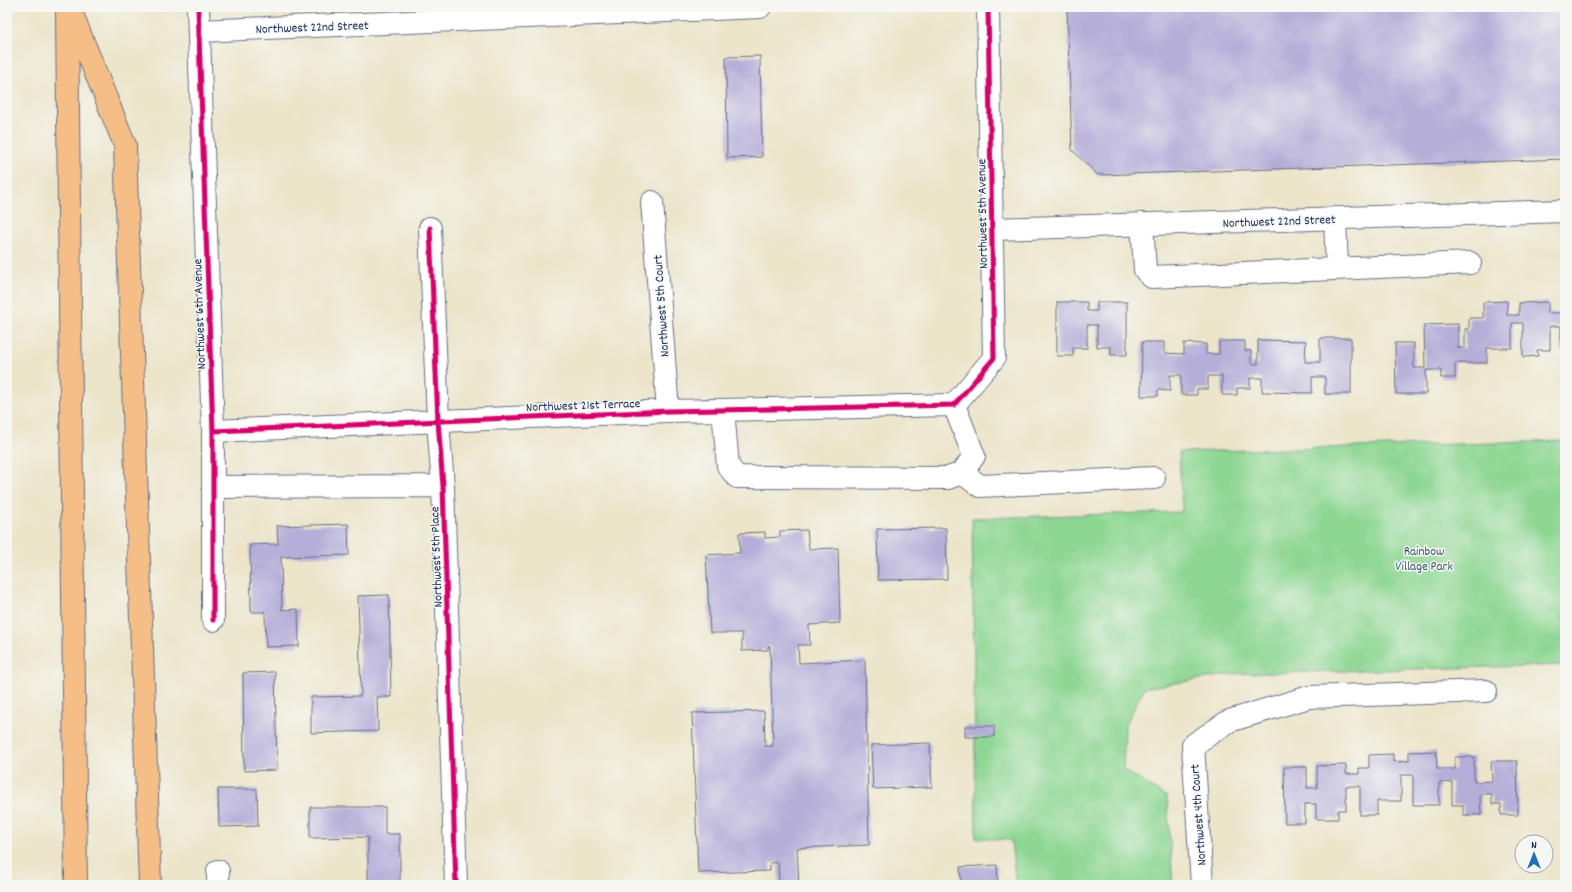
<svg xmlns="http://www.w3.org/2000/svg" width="1572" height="892" viewBox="0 0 1572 892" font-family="Dekko,sans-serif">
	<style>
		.green { fill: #8ed793; stroke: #548378 }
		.building { fill: #b5aed9 }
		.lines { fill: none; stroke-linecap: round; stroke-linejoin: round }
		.minor-casing { stroke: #646f84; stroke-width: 24 }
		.highway-casing { stroke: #646f84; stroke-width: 24 }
		.minor { stroke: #fff; stroke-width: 22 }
		.highway { stroke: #f6be87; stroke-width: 22 }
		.cycleway-casing { stroke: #f6f6f2; stroke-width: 8 }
		.cycleway { stroke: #d6006c; stroke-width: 5 }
		.labels { text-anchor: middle; stroke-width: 3; stroke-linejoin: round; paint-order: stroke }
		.street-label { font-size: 13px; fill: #1b2f5e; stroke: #f6f6f2 }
		.park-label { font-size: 13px; fill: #38596b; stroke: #f6f6f2 }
	</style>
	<rect width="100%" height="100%" fill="#f6f6f2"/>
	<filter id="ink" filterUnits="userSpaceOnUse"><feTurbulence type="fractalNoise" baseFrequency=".025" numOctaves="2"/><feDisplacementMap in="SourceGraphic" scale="8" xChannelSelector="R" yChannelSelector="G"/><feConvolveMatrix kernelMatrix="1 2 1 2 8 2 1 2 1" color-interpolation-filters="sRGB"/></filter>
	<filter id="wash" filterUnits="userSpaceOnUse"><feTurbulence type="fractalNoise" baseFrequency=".012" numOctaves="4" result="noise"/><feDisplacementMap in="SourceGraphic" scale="16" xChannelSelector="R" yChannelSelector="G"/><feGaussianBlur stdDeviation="0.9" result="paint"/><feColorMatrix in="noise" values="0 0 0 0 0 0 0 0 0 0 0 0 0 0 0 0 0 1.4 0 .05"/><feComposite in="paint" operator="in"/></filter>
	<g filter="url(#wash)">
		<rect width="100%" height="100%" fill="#ece5ca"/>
		<!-- green -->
		<path class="green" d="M1565 441V665L1233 674 1144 688 1125 726 1123 770 1167 797 1173 885H1016L1011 840 976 838 972 518 1182 512 1179 452Z"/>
		<g id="blocks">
			<!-- building -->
			<path class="building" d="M1067 7H1565V159L1098 175 1072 150Z
				M760 56 762 157 727 158 726 57Z
				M1507 301V315H1519V303L1548 302V313H1561V301H1565V349H1561V326H1550V350H1537L1538 356 1523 357V323H1512V348H1487V363H1455V378H1441V370H1426V394H1396L1395 343H1414V368H1425L1424 325 1458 324V348H1465V329H1469V318H1483V302Z
				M1057 302H1087V311H1097V302H1127V355H1111V347H1097V325H1087V348H1073V356H1057Z
				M1320 338H1351V394H1325V377H1312V393L1262 392V378H1250V388H1237V395H1222V376H1208V389H1197V395H1181V375H1170V391L1158 390V396H1141L1142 342H1164V353L1184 354V343L1206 344V354H1219V341H1245V351H1251V364H1258V340L1306 341 1305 362H1320Z
				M348 524 349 555 281 557 282 610 298 609 299 646 266 647 265 612H251L250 545 278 544 277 526Z
				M946 528 947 579 878 580 877 529Z
				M807 530 809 549 838 548 840 623 809 625 810 645H798L799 663 865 660 869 845 797 848 799 885H779L778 862 770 863V871L698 873 692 713 764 711 765 746H773L770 646H768V650L742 651V633H710L706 555 740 553 739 533 765 532V538L780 537V531Z
				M389 595 391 697H377L378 731 311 733V697L361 696 358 596Z
				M275 672 277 770 244 771 243 673Z
				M965 726H994V737H965Z
				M930 743 932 787 873 789 871 745Z
				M1436 751 1437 769H1455V757H1474V782L1492 781 1491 761H1517L1518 815H1501V804H1492V794H1480L1481 815H1463V805H1452V782L1439 783V805H1413V775H1401V801H1377V815H1360V786H1346V810H1338V819H1316V804H1305V823H1285L1284 767H1307V788H1317V766L1346 765V774H1359V768H1369V755L1393 754V762L1409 761V752Z
				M218 789H257L258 826 219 827Z
				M310 807H385V834H400V885H368V837L310 838Z
				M997 865 998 885H961L960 867Z
				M929 882 930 885H870V884Z"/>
		</g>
	</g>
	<g filter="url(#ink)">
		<use href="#blocks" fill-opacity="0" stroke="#646f84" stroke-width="1"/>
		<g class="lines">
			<defs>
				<path id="minor" d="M198 7 213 431V620
					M199 31 760 7
					M652 202 668 411
					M1335 218 1337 268
					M1142 224 1145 270 1152 277 1470 263
					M430 228 438 421 443 486 456 885
					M993 229 1565 211
					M954 405 994 358 988 7
					M723 410 728 466 737 477 948 478 962 473 974 456 954 405
					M213 431 668 411 954 405
					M962 473 980 486 1154 478
					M213 487 443 486
					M218 871V885
					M1202 885 1193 745 1229 721 1309 697 1486 691"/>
				<path id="highway" d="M69 7 125 145 150 885
					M67 14 76 885"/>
			</defs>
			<!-- minor casing -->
			<use href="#minor" class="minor-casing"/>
			<!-- highway casing -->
			<use href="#highway" class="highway-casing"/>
			<!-- minor -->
			<use href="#minor" class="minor"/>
			<!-- highway -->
			<use href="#highway" class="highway"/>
			<defs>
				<path id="cycleway" d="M198 7 213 431V620
					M430 228 438 421 443 486 456 885
					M213 431 668 411 954 405 994 358 988 7"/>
			</defs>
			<!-- cycleway casing -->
			<use href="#cycleway" class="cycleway-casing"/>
			<!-- cycleway -->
			<use href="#cycleway" class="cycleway"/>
		</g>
	</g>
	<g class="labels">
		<!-- street labels -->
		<g class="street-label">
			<text transform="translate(312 26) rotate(-2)" y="5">Northwest 22nd Street</text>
			<text transform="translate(981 214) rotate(-91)" y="5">Northwest 5th Avenue</text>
			<text transform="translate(1279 220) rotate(-2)" y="5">Northwest 22nd Street</text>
			<text transform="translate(660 306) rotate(-94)" y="5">Northwest 5th Court</text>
			<text transform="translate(198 314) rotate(-92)" y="5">Northwest 6th Avenue</text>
			<text transform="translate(583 404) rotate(-2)" y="5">Northwest 21st Terrace</text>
			<text transform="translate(435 557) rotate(-92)" y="5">Northwest 5th Place</text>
			<text transform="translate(1197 815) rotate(-94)" y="5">Northwest 4th Court</text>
		</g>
		<!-- park labels -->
		<g class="park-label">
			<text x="1424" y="555">Rainbow<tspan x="1424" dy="15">Village Park</tspan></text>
		</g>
	</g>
	<!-- margin -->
	<rect width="1572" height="892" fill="none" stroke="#f6f6f2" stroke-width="24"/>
	<!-- north arrow -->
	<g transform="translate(1534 854)"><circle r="19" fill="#f6f6f2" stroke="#9ea6b7"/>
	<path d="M0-3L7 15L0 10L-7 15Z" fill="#1f6fb2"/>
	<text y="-6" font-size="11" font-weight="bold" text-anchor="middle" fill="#1b2f5e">N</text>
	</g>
</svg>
